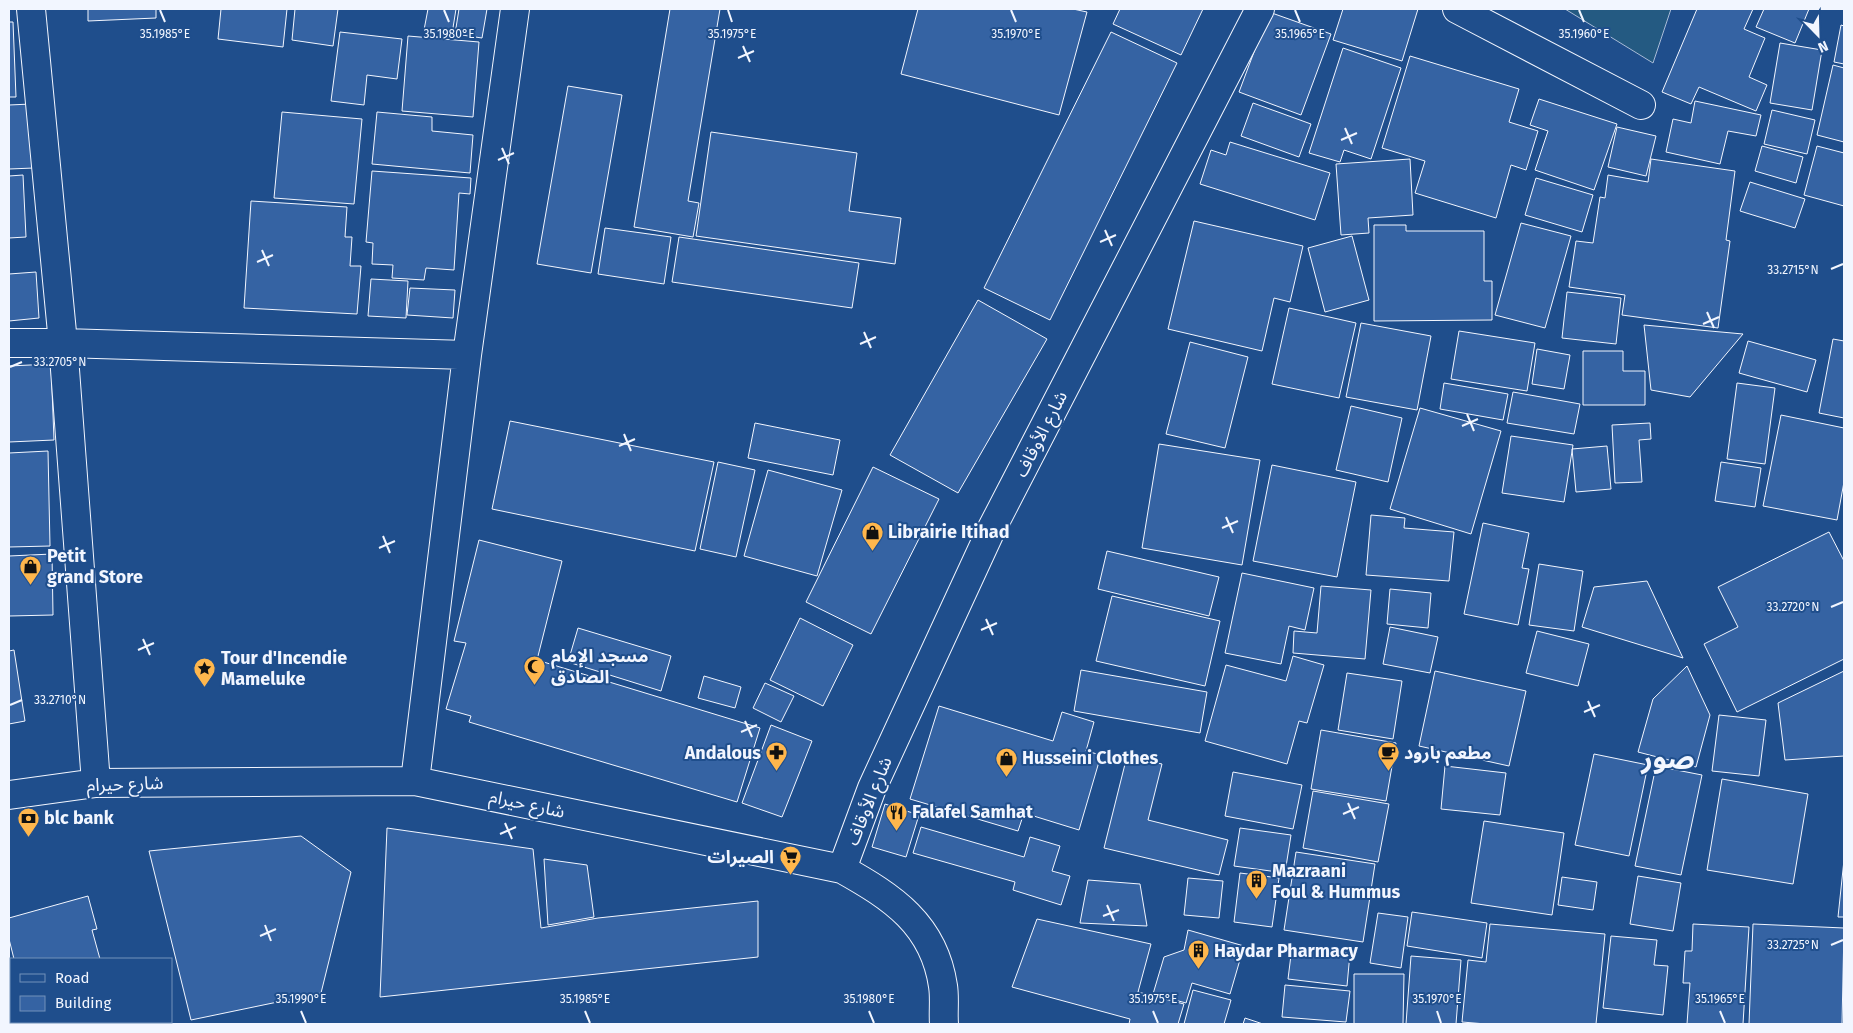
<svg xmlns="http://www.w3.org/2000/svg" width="1853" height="1033" viewBox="0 0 1853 1033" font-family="'Fira Sans','Noto Sans Arabic',sans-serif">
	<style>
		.green { fill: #245a82; stroke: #a8bbd7 }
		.building { fill: #3563a3; stroke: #f2f6ff }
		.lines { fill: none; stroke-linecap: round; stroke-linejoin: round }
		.minor-casing { stroke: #f2f6ff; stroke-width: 30 }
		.minor { stroke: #1f4e8c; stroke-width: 28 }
		.ticks { fill: none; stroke: #f2f6ff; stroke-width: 2 }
		.labels { text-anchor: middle; stroke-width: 4; stroke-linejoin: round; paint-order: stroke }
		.street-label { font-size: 18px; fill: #f2f6ff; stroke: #1f4e8c }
		.poi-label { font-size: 18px; font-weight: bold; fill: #f2f6ff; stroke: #1f4e8c; text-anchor: start }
		.town-label { font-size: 28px; font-weight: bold; fill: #f2f6ff; stroke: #1f4e8c }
		.ticks-label { font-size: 12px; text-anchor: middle; fill: #f2f6ff; stroke: #1f4e8c; stroke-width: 4; stroke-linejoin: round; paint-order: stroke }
	</style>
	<rect width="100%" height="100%" fill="#1f4e8c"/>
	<!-- green -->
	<path class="green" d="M1565 9H1671L1653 63Z"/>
	<!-- building -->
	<path class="building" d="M88 9H156V18L88 21Z
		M221 9H287L283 47 218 39Z
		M295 9H338L333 46 292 40Z
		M428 9H456L452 34 424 30Z
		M459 9H487L482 38 455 34Z
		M670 9H720L688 201 699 203 693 237 634 227Z
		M918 9H1073L1087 12 1059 115 901 74Z
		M1120 9H1203L1181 55 1113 24Z
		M1343 9H1418L1402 61 1333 40Z
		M1697 9H1753L1744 29 1765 38 1749 77 1767 85 1756 111 1699 87 1691 104 1662 92Z
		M1764 9H1809L1795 43 1756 27Z
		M1269 12 1331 34 1301 115 1239 92Z
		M9 22H13L16 97H9Z
		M1841 25 1844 26V64L1834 62Z
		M340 32 402 39 397 79 367 75 364 105 331 101Z
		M1111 32 1177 63 1050 320 984 288Z
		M408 36 479 42 473 117 402 111Z
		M1780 43 1822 50 1812 110 1770 103Z
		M1343 48 1401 68 1371 159 1344 150 1340 162 1309 153Z
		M1410 56 1519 89 1509 122 1538 131 1526 170 1511 165 1496 218 1415 193 1425 161 1382 148Z
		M1833 65 1844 68V142L1817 135Z
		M568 86 622 95 591 273 537 264Z
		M1539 99 1617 124 1594 190 1535 170 1548 131 1530 125Z
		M1695 101 1761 115 1756 136 1728 131 1720 164 1666 152 1673 119 1691 123Z
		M1253 103 1311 124 1299 157 1241 136Z
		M31 104 34 168 9 169V105Z
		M1772 110 1815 120 1807 154 1764 144Z
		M282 112 362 119 354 204 274 198Z
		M377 112 432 117V131L473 135 470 173 372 164Z
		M1617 127 1656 136 1646 176 1608 167Z
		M711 132 857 153 849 211 901 218 895 264 696 236Z
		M1230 142 1330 173 1315 220 1200 184 1211 150 1226 155Z
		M1762 146 1803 157 1796 183 1755 171Z
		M1817 146 1844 153V206L1804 195Z
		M1410 159 1413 215 1368 218 1369 233 1341 235 1336 164Z
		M1651 159 1735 171 1726 240 1730 241 1718 328 1622 315 1625 295 1569 287 1576 241 1593 243 1600 197 1605 198 1608 175 1648 182Z
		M372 171 471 178 470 194 459 193 454 270 426 268 424 280 392 278 393 265 372 264 373 243 366 242Z
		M23 175 26 237 9 238V176Z
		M1536 178 1593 195 1582 232 1525 215Z
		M1750 182 1805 199 1795 228 1740 211Z
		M251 201 347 207 345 237H352L350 266H361L357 314 244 308Z
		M1194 221 1303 246 1290 302 1274 298 1262 351 1168 329Z
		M1521 223 1571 236 1545 328 1495 315Z
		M1374 225H1406V231H1484V281H1492V320L1374 321Z
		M605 228 671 237 664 284 598 274Z
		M1352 236 1369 300 1325 312 1308 248Z
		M679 237 859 263 852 308 672 282Z
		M36 272 39 318 9 321V274Z
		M371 279 408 281 406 318 368 316Z
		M410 288 455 290 453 318 407 315Z
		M1567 292 1621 298 1616 344 1562 338Z
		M978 300 1047 339 958 493 890 455Z
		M1289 308 1356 323 1339 398 1272 384Z
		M1361 323 1431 336 1417 410 1346 397Z
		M1644 325 1743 334 1690 397 1651 390Z
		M1459 331 1535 343 1527 391 1451 379Z
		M1833 339 1844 341V418L1819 413Z
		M1748 341 1816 360 1807 392 1739 373Z
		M1190 342 1248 357 1225 448 1166 434Z
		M1537 349 1570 355 1564 389 1532 384Z
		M1583 351H1623V371H1645V405H1583Z
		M51 364 54 440 9 442V366Z
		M1444 383 1508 394 1503 420 1440 409Z
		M1737 383 1775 388 1765 464 1727 459Z
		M1513 392 1580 404 1574 434 1507 423Z
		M1351 406 1402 418 1388 482 1336 470Z
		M1420 408 1501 431 1471 534 1390 509Z
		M1781 415 1844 428V482L1837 520 1763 506Z
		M510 421 714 462 695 551 492 509Z
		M755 423 840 440 833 475 748 458Z
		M1650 423 1651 439 1639 440 1642 482 1615 483 1612 425Z
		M1511 436 1573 445 1564 502 1502 493Z
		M1159 444 1260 460 1242 565 1142 548Z
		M1607 446 1611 489 1576 492 1572 449Z
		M48 451 50 546 9 547V453Z
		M718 462 755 470 736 557 700 549Z
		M1721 462 1761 468 1755 507 1715 501Z
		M1272 465 1356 482 1337 577 1253 561Z
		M873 467 939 499 871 634 806 602Z
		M768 470 842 490 817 576 744 556Z
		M1371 515 1405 518 1404 528 1454 532 1449 581 1366 575Z
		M1483 523 1529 533 1522 568 1529 569 1518 625 1464 614Z
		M1829 532 1844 561V659L1737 712 1704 644 1738 627 1718 587Z
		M479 540 562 561 537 660 760 728 737 802 469 722 471 716 446 709 466 643 454 641Z
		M1107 551 1219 577 1209 616 1098 589Z
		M52 554 53 615 9 616V556Z
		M1539 564 1583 571 1574 631 1529 625Z
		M1242 573 1314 588 1305 630 1289 626 1281 664 1225 653Z
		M1647 581 1683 658 1582 627 1594 587Z
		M1321 586 1371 590 1365 659 1293 653 1294 631 1317 633Z
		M1390 589 1431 593 1428 628 1387 624Z
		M1112 596 1220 621 1205 686 1096 661Z
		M800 618 853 645 823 706 770 680Z
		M1390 627 1438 637 1430 673 1383 664Z
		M578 628 671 656 661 691 568 662Z
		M1537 631 1589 644 1578 686 1526 673Z
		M14 650 25 721 9 724V651Z
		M1293 656 1324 665 1307 723 1299 721 1287 764 1205 741 1226 665 1286 681Z
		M1687 666 1710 715 1696 767 1638 752 1653 699Z
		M1081 670 1207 692 1200 733 1074 711Z
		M1435 671 1526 691 1509 766 1419 746Z
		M1844 671V756L1785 760 1778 703Z
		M1347 673 1402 681 1393 739 1338 730Z
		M704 676 741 687 735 708 698 698Z
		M765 683 794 696 781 722 753 708Z
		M939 706 1053 741 1062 712 1094 722 1086 751 1101 755 1079 830 1024 813 1018 831 910 799Z
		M1719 715 1766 720 1759 776 1712 771Z
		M771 725 812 741 782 817 742 803Z
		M1321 730 1396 743 1386 801 1311 789Z
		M1594 754 1648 765 1629 856 1575 845Z
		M1127 756 1162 764 1148 820 1228 840 1219 875 1104 848Z
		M1445 766 1506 773 1500 815 1441 809Z
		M1656 766 1702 775 1681 875 1635 866Z
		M1233 772 1302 785 1293 829 1225 816Z
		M1722 779 1808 794 1793 884 1707 870Z
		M1313 791 1389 804 1378 862 1303 848Z
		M885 804 919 815 906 857 872 847Z
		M1484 821 1564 833 1552 915 1471 903Z
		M921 827 1024 857 1030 837 1060 846 1052 871 1070 876 1061 905 1013 890 1015 882 913 853Z
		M387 828 533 849 541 928 598 918 758 901V957L380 997Z
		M1240 828 1291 835 1285 873 1234 866Z
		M301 836 351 872 321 993 191 1020 149 851Z
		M1296 852 1375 864 1363 942 1284 930Z
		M544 859 587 865 594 917 548 925Z
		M1844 860V917H1838Z
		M1240 873 1279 878 1272 927 1234 922Z
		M1638 876 1681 883 1673 931 1630 924Z
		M1562 877 1597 882 1593 910 1558 905Z
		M1188 878 1223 881 1219 918 1184 915Z
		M1088 880 1140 884 1147 926 1080 923Z
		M88 896 97 929 92 930 100 959H14L9 939V918Z
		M1412 912 1487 923 1482 958 1407 946Z
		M1378 913 1408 917 1401 968 1370 963Z
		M1037 919 1151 944 1138 992 1184 1004 1178 1024H1129L1130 1019 1012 987Z
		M1490 924 1605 934 1596 1024H1486L1462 1022 1468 960 1486 962Z
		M1693 924 1749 927 1743 1024H1687L1690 983H1683L1685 951H1692Z
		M1753 924 1844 928 1842 1024H1749Z
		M1188 930 1244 946 1230 994 1192 983 1186 1003 1153 994 1164 957 1184 950Z
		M1611 936 1657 940 1654 965 1668 966 1663 1015 1603 1008Z
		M1292 947 1350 953 1347 986 1288 979Z
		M1411 956 1461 960 1456 1024H1406Z
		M1354 974H1404L1403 1024H1354Z
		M1285 985 1350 991 1346 1022 1282 1017Z
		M11 990V1022H28L29 1024H9V991Z
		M1193 990 1231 1000 1224 1024H1184Z
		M1245 1018 1263 1024H1243Z
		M31 1022H115L106 1024H32Z"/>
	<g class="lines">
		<defs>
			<path id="minor" d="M31 9 63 343 96 783
				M1457 9 1641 105
				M9 343H63L467 355
				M415 781 467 355 515 9
				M9 795 96 783 415 781 842 869C892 897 934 924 943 986 945 998 943 1012 944 1024
				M842 869 872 788 992 528 1260 9"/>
		</defs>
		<!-- minor casing -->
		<use href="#minor" class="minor-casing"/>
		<!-- minor -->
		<use href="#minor" class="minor"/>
	</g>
	<!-- ticks -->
	<path class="ticks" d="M160 10 165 22M444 10 449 22M728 10 732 22M1011 10 1016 22M1295 10 1300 22M1579 10 1584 22M743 46 750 62M738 58 754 51M1345 128 1352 144M1341 140 1357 133M502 148 509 164M498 160 514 153M1105 230 1112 246M1100 242 1116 235M262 250 269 266M257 262 273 255M1831 269 1843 264M1707 312 1714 328M1703 324 1719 317M864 332 871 348M860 344 876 337M10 367 22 362M1467 414 1474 431M1462 426 1478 419M624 434 631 451M619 446 635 439M1226 517 1233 533M1222 528 1238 521M383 536 390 553M379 548 395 541M1831 607 1843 602M986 619 993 635M981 630 997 623M143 639 150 655M138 650 154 643M1588 701 1595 717M10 705 22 700M1584 712 1600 705M745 721 752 737M741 732 757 725M1348 803 1355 819M1343 814 1359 807M505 823 512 839M500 834 516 827M1107 905 1114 921M1103 916 1119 910M265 925 271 941M260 936 276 929M1831 945 1843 940M301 1011 306 1023M585 1011 590 1023M869 1011 874 1023M1153 1011 1158 1023M1437 1011 1441 1023M1720 1011 1725 1023"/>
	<!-- icons -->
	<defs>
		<symbol id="shop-pin" viewBox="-11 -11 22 30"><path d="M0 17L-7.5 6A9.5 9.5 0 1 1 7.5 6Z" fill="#ffb74d" stroke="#1f4e8c"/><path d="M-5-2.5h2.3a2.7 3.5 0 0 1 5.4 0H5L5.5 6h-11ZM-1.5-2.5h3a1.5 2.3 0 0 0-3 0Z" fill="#111"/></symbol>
		<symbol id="mosque-pin" viewBox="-11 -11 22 30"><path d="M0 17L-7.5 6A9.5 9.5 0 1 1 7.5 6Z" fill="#ffb74d" stroke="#1f4e8c"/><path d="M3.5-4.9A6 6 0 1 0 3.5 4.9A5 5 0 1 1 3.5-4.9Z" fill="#111"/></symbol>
		<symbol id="sight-pin" viewBox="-11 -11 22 30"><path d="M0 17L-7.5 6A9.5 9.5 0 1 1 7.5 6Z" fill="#ffb74d" stroke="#1f4e8c"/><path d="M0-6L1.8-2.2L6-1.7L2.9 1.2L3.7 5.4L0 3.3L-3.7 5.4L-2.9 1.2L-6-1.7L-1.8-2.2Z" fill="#111"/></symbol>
		<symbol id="pharmacy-pin" viewBox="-11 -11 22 30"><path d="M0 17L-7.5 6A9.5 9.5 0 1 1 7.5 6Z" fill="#ffb74d" stroke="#1f4e8c"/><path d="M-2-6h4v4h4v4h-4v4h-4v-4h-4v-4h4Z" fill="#111"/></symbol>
		<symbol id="cafe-pin" viewBox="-11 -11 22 30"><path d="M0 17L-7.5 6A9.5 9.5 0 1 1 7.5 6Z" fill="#ffb74d" stroke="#1f4e8c"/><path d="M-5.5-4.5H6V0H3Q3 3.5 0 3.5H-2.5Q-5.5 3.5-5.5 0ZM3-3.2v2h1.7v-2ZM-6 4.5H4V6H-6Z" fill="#111"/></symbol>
		<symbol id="restaurant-pin" viewBox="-11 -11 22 30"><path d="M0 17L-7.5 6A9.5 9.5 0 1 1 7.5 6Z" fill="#ffb74d" stroke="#1f4e8c"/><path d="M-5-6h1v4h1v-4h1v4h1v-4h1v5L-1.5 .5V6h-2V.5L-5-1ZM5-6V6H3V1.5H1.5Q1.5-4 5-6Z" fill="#111"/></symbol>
		<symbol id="bank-pin" viewBox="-11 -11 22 30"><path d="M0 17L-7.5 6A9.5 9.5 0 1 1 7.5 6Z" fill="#ffb74d" stroke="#1f4e8c"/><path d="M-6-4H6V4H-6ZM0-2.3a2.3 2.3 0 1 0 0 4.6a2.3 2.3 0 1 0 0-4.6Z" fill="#111"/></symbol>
		<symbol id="supermarket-pin" viewBox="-11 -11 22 30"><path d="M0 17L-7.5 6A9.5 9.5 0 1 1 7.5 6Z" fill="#ffb74d" stroke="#1f4e8c"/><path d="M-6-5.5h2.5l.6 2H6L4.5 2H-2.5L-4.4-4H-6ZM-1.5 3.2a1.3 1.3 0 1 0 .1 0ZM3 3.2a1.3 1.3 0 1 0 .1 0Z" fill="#111"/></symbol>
		<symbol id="building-pin" viewBox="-11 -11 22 30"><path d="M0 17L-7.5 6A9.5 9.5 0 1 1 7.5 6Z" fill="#ffb74d" stroke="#1f4e8c"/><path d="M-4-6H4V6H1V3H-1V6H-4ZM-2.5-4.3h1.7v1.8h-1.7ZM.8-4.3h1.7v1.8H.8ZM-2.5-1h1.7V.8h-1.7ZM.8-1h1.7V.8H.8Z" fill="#111"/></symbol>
	</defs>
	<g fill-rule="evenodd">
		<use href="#shop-pin" x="860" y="520" width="25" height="34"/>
		<use href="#shop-pin" x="18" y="554" width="25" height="34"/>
		<use href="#mosque-pin" x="522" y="654" width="25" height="34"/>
		<use href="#sight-pin" x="192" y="656" width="25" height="34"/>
		<use href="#pharmacy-pin" x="764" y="740" width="25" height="34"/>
		<use href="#cafe-pin" x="1376" y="740" width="25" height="34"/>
		<use href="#shop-pin" x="994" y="746" width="25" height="34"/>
		<use href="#restaurant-pin" x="884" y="800" width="25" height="34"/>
		<use href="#bank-pin" x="16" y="806" width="25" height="34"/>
		<use href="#supermarket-pin" x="778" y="844" width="25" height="34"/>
		<use href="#building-pin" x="1244" y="868" width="25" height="34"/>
		<use href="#building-pin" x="1186" y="938" width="25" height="34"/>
	</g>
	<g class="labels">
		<!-- street labels -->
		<g class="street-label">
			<text transform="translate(1041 434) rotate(-63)" y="6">شارع الأوقاف</text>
			<text transform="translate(125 784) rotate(-2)" y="6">شارع حيرام</text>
			<text transform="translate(869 801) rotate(-68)" y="6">شارع الأوقاف</text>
			<text transform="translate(527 804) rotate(12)" y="6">شارع حيرام</text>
		</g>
		<!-- poi labels -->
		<g class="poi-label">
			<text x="888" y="538">Librairie Itihad</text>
			<text x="47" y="562">Petit<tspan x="47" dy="21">grand Store</tspan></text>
			<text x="551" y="662">مسجد الإمام<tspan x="551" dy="21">الصادق</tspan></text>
			<text x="221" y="664">Tour d'Incendie<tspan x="221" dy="21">Mameluke</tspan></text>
			<text x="761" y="759" text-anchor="end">Andalous</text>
			<text x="1404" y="759">مطعم بارود</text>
			<text x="1022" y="764">Husseini Clothes</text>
			<text x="912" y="818">Falafel Samhat</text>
			<text x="44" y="824">blc bank</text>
			<text x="774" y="863" text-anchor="end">الصيرات</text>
			<text x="1272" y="877">Mazraani<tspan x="1272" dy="21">Foul &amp; Hummus</tspan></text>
			<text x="1214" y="957">Haydar Pharmacy</text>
		</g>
		<!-- town labels -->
		<g class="town-label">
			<text x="1668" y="768">صور</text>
		</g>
	</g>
	<g class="ticks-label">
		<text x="165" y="38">35.1985°E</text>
		<text x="449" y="38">35.1980°E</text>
		<text x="732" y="38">35.1975°E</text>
		<text x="1016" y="38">35.1970°E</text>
		<text x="1300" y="38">35.1965°E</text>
		<text x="1584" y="38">35.1960°E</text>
		<text x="1793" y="274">33.2715°N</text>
		<text x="60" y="366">33.2705°N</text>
		<text x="1793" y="611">33.2720°N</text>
		<text x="60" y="704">33.2710°N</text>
		<text x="1793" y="949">33.2725°N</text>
		<text x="301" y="1003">35.1990°E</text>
		<text x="585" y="1003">35.1985°E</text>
		<text x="869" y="1003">35.1980°E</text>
		<text x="1153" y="1003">35.1975°E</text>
		<text x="1437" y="1003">35.1970°E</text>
		<text x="1720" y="1003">35.1965°E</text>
	</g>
	<!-- border -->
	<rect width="1853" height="1033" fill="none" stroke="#f2f6ff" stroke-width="20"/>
	<!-- legend -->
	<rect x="10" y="958" width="162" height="65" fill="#1f4e8c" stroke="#7391ba"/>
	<rect x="20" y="974" width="25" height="8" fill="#1f4e8c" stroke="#7391ba"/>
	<text x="55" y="983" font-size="15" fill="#f2f6ff">Road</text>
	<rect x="20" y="996" width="25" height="15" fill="#3563a3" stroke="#7391ba"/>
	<text x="55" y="1008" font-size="15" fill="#f2f6ff">Building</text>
	<!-- north arrow -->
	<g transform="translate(1818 35) rotate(157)" stroke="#1f4e8c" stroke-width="4" paint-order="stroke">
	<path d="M0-4L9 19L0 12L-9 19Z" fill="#f2f6ff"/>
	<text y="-8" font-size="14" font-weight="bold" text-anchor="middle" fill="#f2f6ff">N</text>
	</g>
</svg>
